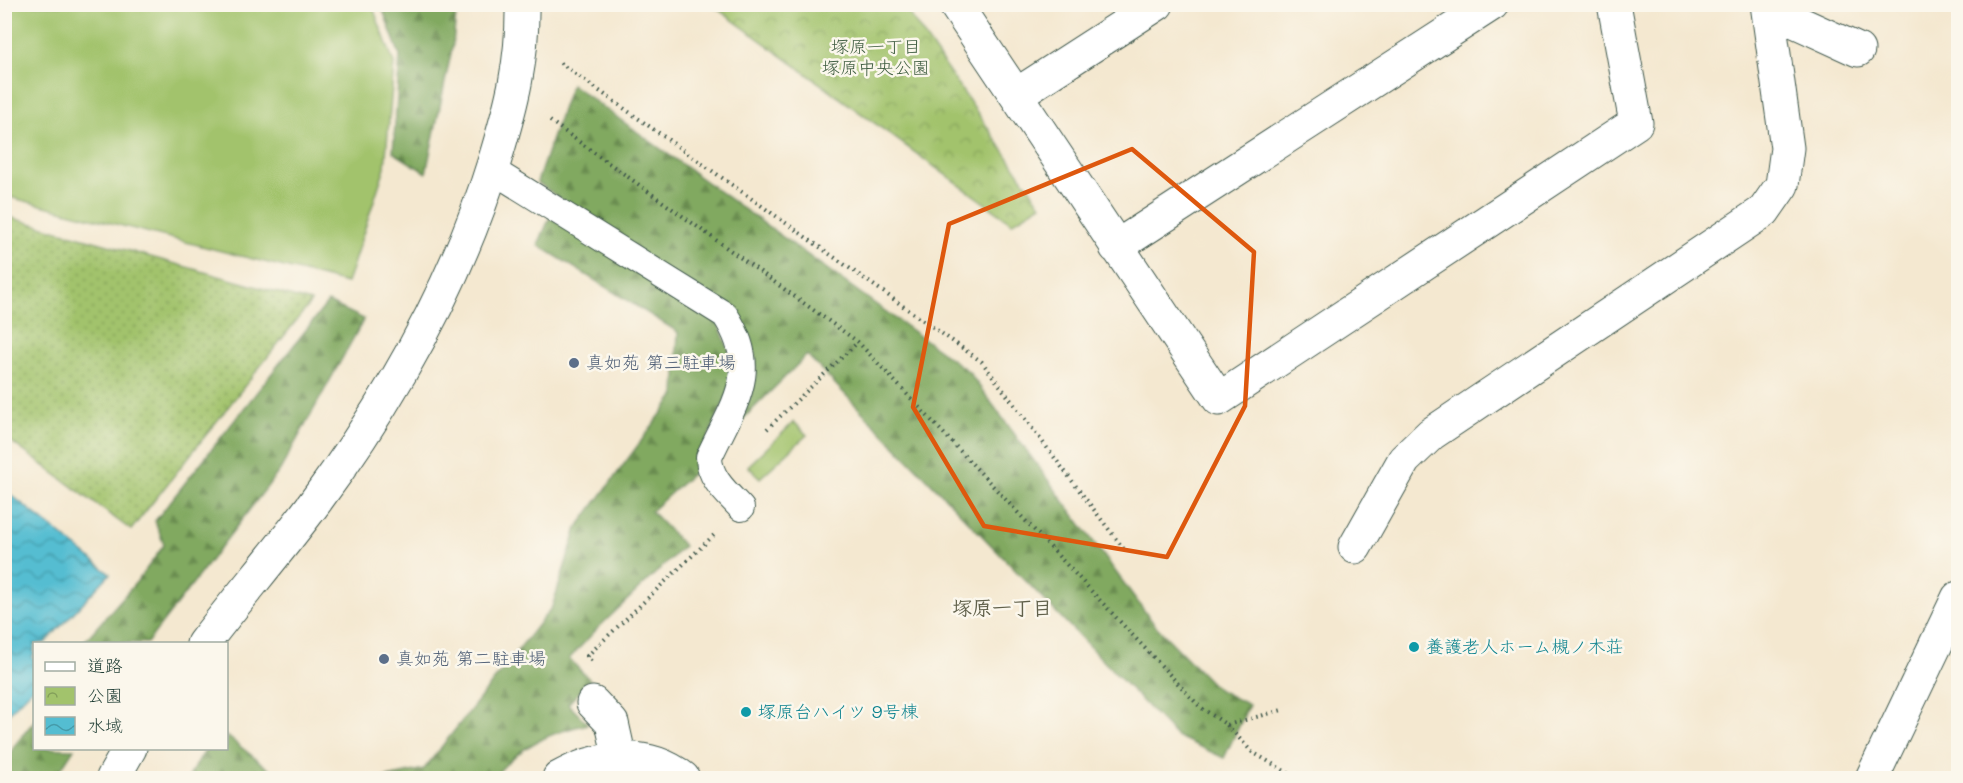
<svg xmlns="http://www.w3.org/2000/svg" width="1963" height="783" viewBox="0 0 1963 783" font-family="Mali,'Klee One',sans-serif">
	<style>
		.grass { fill: url(#grass-dots); stroke: #608050; stroke-width: 1.5 }
		.forest { fill: url(#forest-firs); stroke: #50734a; stroke-width: 1.5 }
		.park { fill: url(#park-crowns); stroke: #608050; stroke-width: 1.5 }
		.garden { fill: #a2c36c; stroke: #608050; stroke-width: 1.5 }
		.water { fill: url(#water-waves); stroke: #3a7d82; stroke-width: 1.5 }
		.lines { fill: none; stroke-linecap: round; stroke-linejoin: round }
		.service-casing { stroke: #3f574b; stroke-width: 28 }
		.minor-casing { stroke: #3f574b; stroke-width: 35 }
		.tertiary-casing { stroke: #3f574b; stroke-width: 35 }
		.path { stroke: #3f574b; stroke-width: 4; stroke-dasharray: 1.5 4.5; stroke-linecap: butt }
		.service { stroke: #fff; stroke-width: 26 }
		.minor { stroke: #fff; stroke-width: 33 }
		.tertiary { stroke: #fff; stroke-width: 33 }
		.marked { fill: none; stroke: #de580e; stroke-width: 4.5; stroke-linejoin: round }
		.service-dot { fill: #5c6f8a; stroke: #fbf7ec; stroke-width: 2 }
		.culture-dot { fill: #0f9aa8; stroke: #fbf7ec; stroke-width: 2 }
		.labels { text-anchor: middle; stroke-width: 5; stroke-linejoin: round; paint-order: stroke }
		.park-label { font-size: 18px; fill: #405e42; stroke: #fbf7ec }
		.service-label { font-size: 18px; fill: #4e5e75; stroke: #fbf7ec; text-anchor: start }
		.culture-label { font-size: 18px; fill: #0d838f; stroke: #fbf7ec; text-anchor: start }
		.neighbourhood-label { font-size: 20px; font-weight: bold; fill: #61614b; stroke: #fbf7ec }
	</style>
	<defs>
		<pattern id="grass-dots" width="8" height="8" patternUnits="userSpaceOnUse" patternTransform="scale(1.5)"><rect width="8" height="8" fill="#a2c36c"/><path d="M2 2h.1M6 6h.1" fill="none" stroke="#83a05a" stroke-width="1.8" stroke-linecap="round"/></pattern>
		<pattern id="forest-firs" width="22" height="20" patternUnits="userSpaceOnUse" patternTransform="scale(1.5)"><rect width="22" height="20" fill="#81a960"/><path d="M5 1l3.5 6h-7zM16 11l3.5 6h-7z" fill="#698b50"/></pattern>
		<pattern id="park-crowns" width="20" height="18" patternUnits="userSpaceOnUse" patternTransform="scale(1.5)"><rect width="20" height="18" fill="#a2c36c"/><path d="M2 6a3 3 0 1 1 6 0M12 15a3 3 0 1 1 6 0" fill="none" stroke="#83a05a"/></pattern>
		<pattern id="water-waves" width="16" height="10" patternUnits="userSpaceOnUse" patternTransform="scale(1.5)"><rect width="16" height="10" fill="#54bdd1"/><path d="M0 5q4-4 8 0t8 0" fill="none" stroke="#459baa"/></pattern>
	</defs>
	<rect width="100%" height="100%" fill="#fbf7ec"/>
	<filter id="ink" filterUnits="userSpaceOnUse"><feTurbulence type="fractalNoise" baseFrequency=".0167" numOctaves="2"/><feDisplacementMap in="SourceGraphic" scale="12" xChannelSelector="R" yChannelSelector="G"/><feConvolveMatrix kernelMatrix="1 2 1 2 8 2 1 2 1" color-interpolation-filters="sRGB"/></filter>
	<filter id="wash" filterUnits="userSpaceOnUse"><feTurbulence type="fractalNoise" baseFrequency=".008" numOctaves="4" result="noise"/><feDisplacementMap in="SourceGraphic" scale="24" xChannelSelector="R" yChannelSelector="G"/><feGaussianBlur stdDeviation="1.35" result="paint"/><feColorMatrix in="noise" values="0 0 0 0 0 0 0 0 0 0 0 0 0 0 0 0 0 1.4 0 .05"/><feComposite in="paint" operator="in"/></filter>
	<g filter="url(#wash)">
		<rect width="100%" height="100%" fill="#f4e8d0"/>
		<!-- grass -->
		<path class="grass" d="M5 216 311 302 131 530 5 437Z"/>
		<!-- forest -->
		<path class="forest" d="M381 5H457L453 44 426 173 393 152 400 56Z
			M571 84 968 371 1154 624 1217 689 1249 705 1224 758 1176 736 807 355 738 424C754 389 764 371 748 333L537 182Z
			M550 217 718 322 733 361 731 386 692 474 651 511 684 546 597 629 569 659 590 680 568 704 588 724C552 732 517 746 494 778H383L424 769 552 607 577 528 675 395 678 332 538 245Z
			M328 302 364 319 280 470 147 643H83L139 579 164 545 155 521Z
			M34 721V748L74 749 55 778H5V763L15 745Z
			M227 736 280 778H188L206 749 226 748Z"/>
		<!-- park -->
		<path class="park" d="M712 5H903L1041 205 1012 223Z"/>
		<!-- garden -->
		<path class="garden" d="M4 5H372L394 63 385 167 347 283 5 196Z
			M794 422 807 435 760 478 748 466Z"/>
		<!-- water -->
		<path class="water" d="M5 490 110 574 45 643 34 644V654L32 657 34 660V687L5 717Z"/>
	</g>
	<g filter="url(#ink)">
		<g class="lines">
			<defs>
				<path id="service" d="M492 170 725 315C762 371 734 403 709 457 709 478 727 493 741 508"/>
				<path id="minor" d="M955 4 1219 399 1636 123 1614 4
					M1768 9 1858 50
					M1016 95 1157 4
					M1116 247 1492 4
					M1355 547 1404 460 1431 434 1764 211 1782 185 1787 148 1767 4
					M593 703 612 723 620 759
					M559 778C597 756 646 749 683 778
					M1872 778 1958 598"/>
				<path id="tertiary" d="M203 644C239 597 278 552 313 505 391 400 458 281 496 156 512 103 523 61 522 4
					M113 778 130 748"/>
			</defs>
			<!-- service casing -->
			<use href="#service" class="service-casing"/>
			<!-- minor casing -->
			<use href="#minor" class="minor-casing"/>
			<!-- tertiary casing -->
			<use href="#tertiary" class="tertiary-casing"/>
			<!-- path -->
			<path class="path" d="M560 63 982 362 1126 552
				M550 121 858 342 1200 707 1227 725 1282 710
				M767 429 858 342
				M591 661 587 656 714 535
				M1227 725 1252 752 1297 778"/>
			<!-- service -->
			<use href="#service" class="service"/>
			<!-- minor -->
			<use href="#minor" class="minor"/>
			<!-- tertiary -->
			<use href="#tertiary" class="tertiary"/>
		</g>
	</g>
	<!-- marked area -->
	<path class="marked" d="M1132 149 1254 252 1245 406 1167 557 984 526 913 407 949 224Z"/>
	<!-- markers -->
	<g class="service-dot">
		<circle cx="574" cy="363" r="6"/>
		<circle cx="384" cy="659" r="6"/>
	</g>
	<g class="culture-dot">
		<circle cx="1414" cy="647" r="6"/>
		<circle cx="746" cy="712" r="6"/>
	</g>
	<g class="labels">
		<!-- park labels -->
		<g class="park-label">
			<text x="876" y="53">塚原一丁目<tspan x="876" dy="21">塚原中央公園</tspan></text>
		</g>
		<!-- service labels -->
		<g class="service-label">
			<text x="586" y="369">真如苑 第三駐車場</text>
			<text x="396" y="665">真如苑 第二駐車場</text>
		</g>
		<!-- culture labels -->
		<g class="culture-label">
			<text x="1426" y="653">養護老人ホーム槻ノ木荘</text>
			<text x="758" y="718">塚原台ハイツ 9号棟</text>
		</g>
		<!-- neighbourhood labels -->
		<g class="neighbourhood-label">
			<text x="1002" y="615">塚原一丁目</text>
		</g>
	</g>
	<!-- margin -->
	<rect width="1963" height="783" fill="none" stroke="#fbf7ec" stroke-width="24"/>
	<!-- legend -->
	<rect x="33" y="642" width="195" height="108" fill="#fbf7ec" stroke="#a3ada2" stroke-width="1.5"/>
	<rect x="45" y="662" width="30" height="9" fill="#ffffff" stroke="#a3ada2" stroke-width="1.5"/>
	<text x="87" y="672" font-size="18" fill="#1f3d34">道路</text>
	<rect x="45" y="687" width="30" height="18" fill="url(#park-crowns)" stroke="#a3ada2" stroke-width="1.5"/>
	<text x="87" y="702" font-size="18" fill="#1f3d34">公園</text>
	<rect x="45" y="717" width="30" height="18" fill="url(#water-waves)" stroke="#a3ada2" stroke-width="1.5"/>
	<text x="87" y="732" font-size="18" fill="#1f3d34">水域</text>
</svg>
